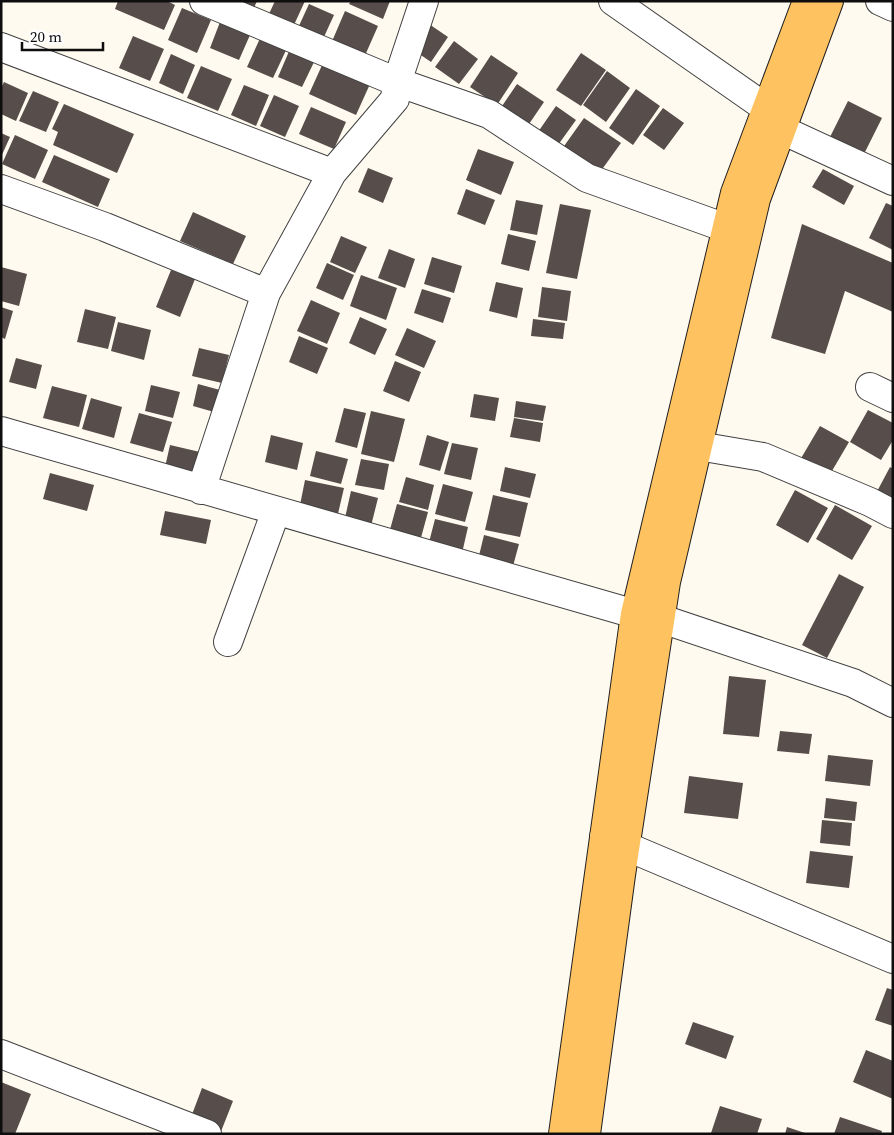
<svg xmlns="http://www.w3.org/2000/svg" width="894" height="1135" viewBox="0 0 894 1135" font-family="'Source Serif 4',serif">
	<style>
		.building { fill: #574d4a }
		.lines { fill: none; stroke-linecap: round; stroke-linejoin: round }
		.minor-casing { stroke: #414141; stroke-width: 30 }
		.major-casing { stroke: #1f1f1f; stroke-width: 30 }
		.minor { stroke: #fff; stroke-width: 28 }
		.major { stroke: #fec260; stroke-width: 28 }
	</style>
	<rect width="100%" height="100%" fill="#fffaef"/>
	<!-- building -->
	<path class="building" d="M118 1H167L175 5 164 30 115 9Z
		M233 1H257L253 10Z
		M275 1H305L293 27 268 16Z
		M351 1H390L383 19 349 4Z
		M309 4 334 15 323 39 298 28Z
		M182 8 211 20 197 53 168 40Z
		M345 11 378 26 363 60 330 46Z
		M220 22 250 35 239 60 210 48Z
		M429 24 448 37 431 62 412 49Z
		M262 34 288 46 273 78 247 67Z
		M133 36 164 49 150 81 119 68Z
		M454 41 478 59 459 84 435 67Z
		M290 49 315 60 302 87 278 77Z
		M581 53 606 70 581 106 556 90Z
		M171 54 195 65 183 94 159 83Z
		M491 55 518 73 497 105 470 87Z
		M323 63 370 84 356 115 309 94Z
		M201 66 232 79 218 111 187 98Z
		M607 71 630 88 606 122 583 105Z
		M4 82 28 93 16 121 1 114V88Z
		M517 84 544 102 527 127 500 109Z
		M244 85 269 95 256 126 231 115Z
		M636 89 660 106 633 145 609 128Z
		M33 91 59 102 46 132 19 121Z
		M274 95 299 106 285 137 260 126Z
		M848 101 882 118 861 160 827 143Z
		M64 104 134 134 117 173 53 145 58 132 52 129Z
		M556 106 576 120 558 145 538 132Z
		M311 107 346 122 334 149 299 134Z
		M663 108 684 123 664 150 643 135Z
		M584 118 621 143 598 175 562 149Z
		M1 133 10 137 1 157Z
		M15 135 48 150 35 179 2 164Z
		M478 149 514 162 501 195 466 180Z
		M54 155 110 179 98 207 42 182Z
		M368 168 393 178 383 203 358 192Z
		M823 169 854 186 844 205 812 187Z
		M466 189 495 200 485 225 457 214Z
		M516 200 543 205 537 235 510 230Z
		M886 203 893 206V250L869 238Z
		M560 204 591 210 577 279 546 273Z
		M193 212 246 236 233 264 180 241Z
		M802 224 893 263V312L845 291 825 354 771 338Z
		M508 234 536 241 529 271 501 264Z
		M341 236 367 247 355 273 330 262Z
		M389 249 415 259 405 288 378 278Z
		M432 257 462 266 454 293 424 284Z
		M327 263 354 275 343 300 316 288Z
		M1 267 27 274 19 306 1 301Z
		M171 270 195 279 180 317 156 307Z
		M361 275 397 288 386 320 350 306Z
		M496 282 523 288 517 318 489 311Z
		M542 287 571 291 567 321 538 317Z
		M422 289 451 298 443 323 414 313Z
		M311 300 340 313 327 344 297 331Z
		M1 307 13 311 5 339 1 337Z
		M85 309 116 317 108 349 77 342Z
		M360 317 387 329 375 355 349 343Z
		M533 319 565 323 563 339 531 336Z
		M118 322 151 330 144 360 111 351Z
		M407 328 436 341 424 368 395 355Z
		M299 336 328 348 317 374 289 362Z
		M199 348 229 355 222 383 192 376Z
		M16 358 42 365 36 389 9 382Z
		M395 361 421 372 409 402 383 391Z
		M198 384 220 390 214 412 193 406Z
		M151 385 180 392 173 418 145 411Z
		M52 386 87 395 79 427 43 418Z
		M474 394 499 398 495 421 470 417Z
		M91 398 122 407 114 438 82 429Z
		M516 401 546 406 543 421 514 417Z
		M344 408 366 413 357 448 335 442Z
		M868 410 893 423V440L881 460 850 442Z
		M371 411 405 419 394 462 361 454Z
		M139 413 172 422 163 452 130 443Z
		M514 418 543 423 540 442 510 437Z
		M820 426 849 442 829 476 800 460Z
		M271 435 303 443 297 470 265 462Z
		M427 435 449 442 440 471 419 465Z
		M452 443 478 448 471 480 444 474Z
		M170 445 200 452 193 484 163 476Z
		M316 451 348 459 341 484 310 476Z
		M361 459 389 464 384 490 355 485Z
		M505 467 536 474 530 498 500 491Z
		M890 467 893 469V509L873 499Z
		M50 473 94 485 87 511 43 499Z
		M406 477 434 485 428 510 399 502Z
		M305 480 344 488 337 518 299 510Z
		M443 484 473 492 465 522 435 514Z
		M795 490 828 508 808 543 776 525Z
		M351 491 378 498 369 534 343 527Z
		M493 495 528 503 520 537 485 530Z
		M397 504 428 512 419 545 388 537Z
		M835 505 872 526 852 560 816 539Z
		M165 511 211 520 206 544 160 535Z
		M435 519 468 527 460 562 426 554Z
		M484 535 519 544 510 577 476 568Z
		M839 574 864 587 827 658 802 645Z
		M729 676 766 680 759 737 723 734Z
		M780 731 812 734 809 754 777 751Z
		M828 755 873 760 870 786 825 781Z
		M689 776 743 783 738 819 684 813Z
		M826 798 857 802 855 821 824 818Z
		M822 820 852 823 850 846 820 843Z
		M810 851 853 856 849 888 806 883Z
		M887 988 893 990V1026L875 1020Z
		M693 1022 734 1036 726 1059 685 1044Z
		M866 1050 893 1061V1099L853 1082Z
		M1 1082 31 1094 15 1134H1Z
		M202 1088 233 1101 220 1134 188 1125Z
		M720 1106 762 1119 757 1134 711 1133Z
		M840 1117 882 1131 881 1134H834Z
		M787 1127 805 1133V1134H785Z"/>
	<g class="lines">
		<defs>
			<path id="minor" d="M204 1 397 82 489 114 587 178 726 228
				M613 1 766 108
				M880 1 893 7
				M1 47 332 173
				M780 129 893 181
				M1 189 105 227 266 293
				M870 387 893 398
				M1 431 635 614 659 618 853 683 893 703
				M698 446 763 457 870 502 893 514
				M201 490 266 293 332 173 395 99 397 82 424 1
				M228 642 276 511
				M604 837 893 959
				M1 1054 207 1134"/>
			<path id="major" d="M563 1134 635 614 735 193 807 1
				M586 1134 621 875 666 582 756 199 829 1"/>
		</defs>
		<!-- minor casing -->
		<use href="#minor" class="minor-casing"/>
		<!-- major casing -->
		<use href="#major" class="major-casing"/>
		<!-- minor -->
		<use href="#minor" class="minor"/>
		<!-- major -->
		<use href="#major" class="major"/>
	</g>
	<!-- border -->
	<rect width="894" height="1135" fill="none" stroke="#0e0e0e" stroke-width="5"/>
	<!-- scale -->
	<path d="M22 42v8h81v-8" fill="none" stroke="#0e0e0e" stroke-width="2.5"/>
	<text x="30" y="42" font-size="15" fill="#0e0e0e" stroke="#ffffff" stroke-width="4" paint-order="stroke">20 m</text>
</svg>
